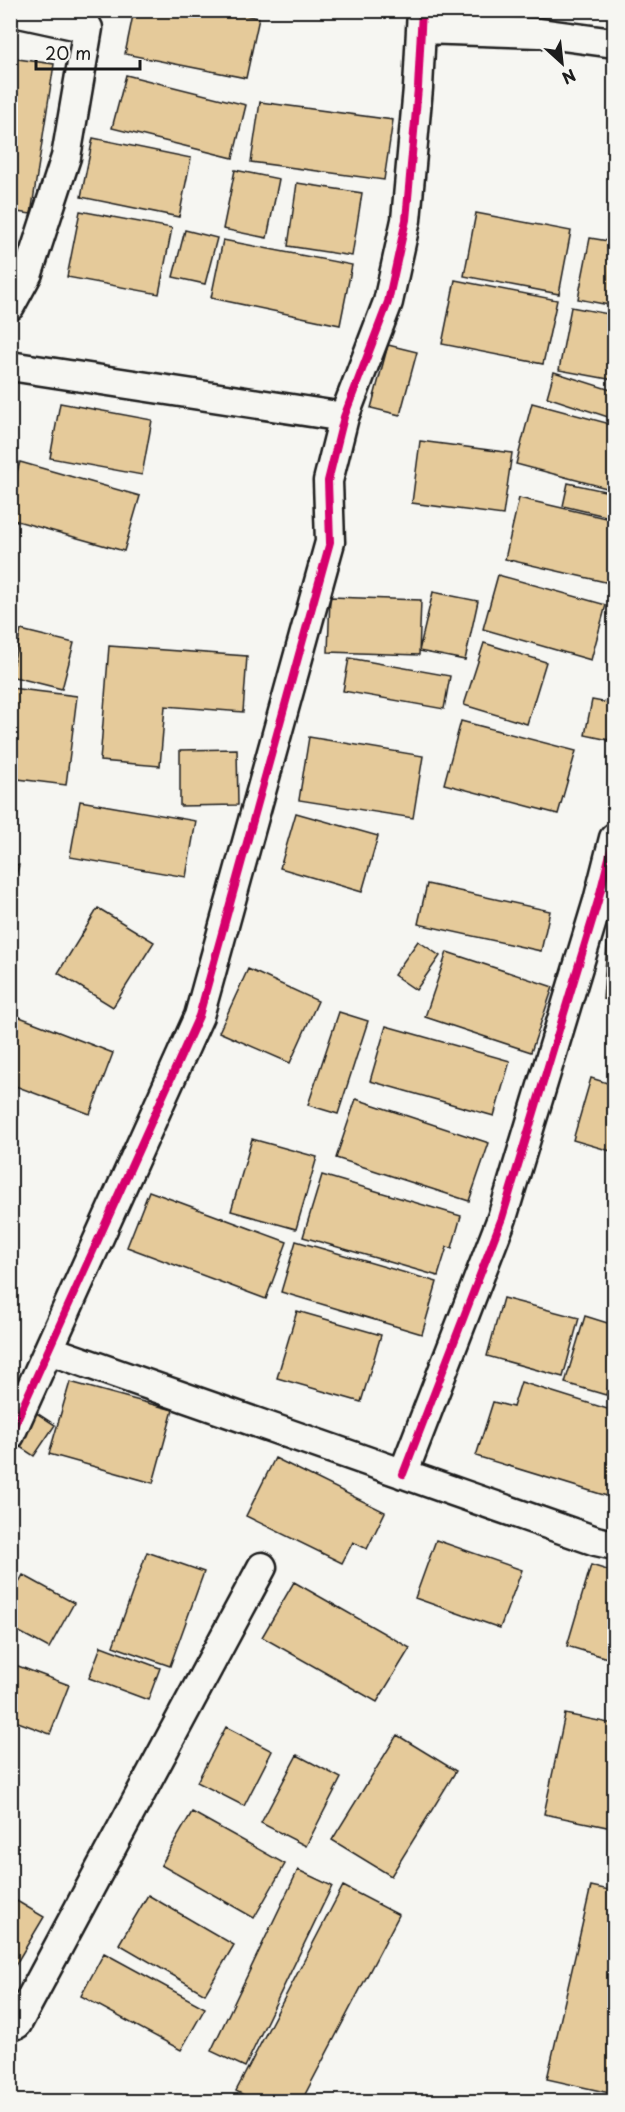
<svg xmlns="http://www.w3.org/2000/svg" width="625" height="2112" viewBox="0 0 625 2112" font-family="'Playpen Sans',sans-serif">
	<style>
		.building { fill: #e5ca9a; stroke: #1c1c1c; stroke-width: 1.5 }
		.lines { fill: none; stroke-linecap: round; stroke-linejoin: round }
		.minor-casing { stroke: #1c1c1c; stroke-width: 33 }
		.minor { stroke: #f6f6f2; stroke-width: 28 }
		.cycleway-casing { stroke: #f6f6f2; stroke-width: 11 }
		.cycleway { stroke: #d6006c; stroke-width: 8 }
	</style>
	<rect width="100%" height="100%" fill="#f6f6f2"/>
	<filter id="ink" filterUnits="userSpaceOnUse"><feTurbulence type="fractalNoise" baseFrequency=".0167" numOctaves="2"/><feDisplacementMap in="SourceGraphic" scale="12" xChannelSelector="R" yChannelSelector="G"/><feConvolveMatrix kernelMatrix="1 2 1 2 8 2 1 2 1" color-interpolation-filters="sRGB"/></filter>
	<g filter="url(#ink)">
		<!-- building -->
		<path class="building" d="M134 10H221L259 18 246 78 125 54Z
			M525 10H557L556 14Z
			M10 58 54 64 31 214 10 211Z
			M126 75 246 105 233 158 112 128Z
			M260 102 393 120 384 180 251 162Z
			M93 138 191 158 179 217 81 197Z
			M235 170 279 179 267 238 223 229Z
			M297 183 362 193 352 256 288 246Z
			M80 211 172 228 159 294 67 277Z
			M476 213 571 231 559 294 464 276Z
			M185 230 217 238 205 284 173 277Z
			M590 238 614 242V306L578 299Z
			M223 240 352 265 340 325 211 298Z
			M455 280 557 300 543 364 442 344Z
			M571 307 614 315V380L559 370Z
			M388 345 417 352 400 415 371 408Z
			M554 372 614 391V419L547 397Z
			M60 403 152 420 142 475 50 458Z
			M532 403 614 425V490L516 464Z
			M420 441 512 453 503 515 412 503Z
			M20 462 140 496 124 551 10 519V495Z
			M568 483 614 493V518L563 506Z
			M519 498 614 520V584L505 559Z
			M498 575 606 605 591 660 483 629Z
			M433 592 478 601 465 660 419 651Z
			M330 597 421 600 419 655 328 652Z
			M21 630 74 643 62 689 10 676Z
			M484 643 546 662 527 724 464 705Z
			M109 646 247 656 243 712 165 706 160 766 100 761Z
			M349 658 450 676 444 709 343 691Z
			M10 688 77 696 66 785 10 778Z
			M592 700 614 704 609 740 585 735Z
			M461 721 576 751 558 814 444 784Z
			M309 737 423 756 413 818 299 800Z
			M237 749 238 805 180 806V750Z
			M80 801 196 821 186 877 70 857Z
			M296 813 378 836 362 892 280 868Z
			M10 863 19 865 10 895Z
			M427 884 550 911 541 951 418 924Z
			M98 908 154 942 113 1007 58 973Z
			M608 930H614V1000L603 999Z
			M418 941 440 956 416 990 394 975Z
			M447 952 553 987 531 1052 425 1017Z
			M248 969 318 1001 290 1063 219 1032Z
			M339 1012 368 1021 338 1114 308 1105Z
			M17 1016 113 1053 90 1114 10 1084V1033Z
			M386 1026 510 1061 494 1116 370 1081Z
			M591 1078 614 1085V1152L573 1140Z
			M356 1099 489 1143 469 1201 336 1158Z
			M252 1139 317 1157 296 1229 231 1211Z
			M322 1175 461 1216 452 1248 447 1247 438 1276 303 1237Z
			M149 1191 287 1242 266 1299 127 1247Z
			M296 1241 437 1282 422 1334 281 1292Z
			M503 1298 579 1318 563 1377 487 1356Z
			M297 1311 381 1335 361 1402 277 1378Z
			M585 1316 614 1325V1365L606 1395 565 1383Z
			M70 1382 173 1410 153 1483 49 1454Z
			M521 1382 614 1411V1472L607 1496 476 1456 493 1402 513 1407Z
			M32 1410 55 1425 34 1456 11 1441Z
			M275 1458 385 1512 367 1549 353 1542 342 1563 246 1516Z
			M436 1540 522 1570 500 1628 415 1598Z
			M147 1552 204 1572 170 1666 113 1646Z
			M591 1565 614 1572V1660L567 1646Z
			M23 1575 74 1603 49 1648 10 1627V1598Z
			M294 1582 410 1648 377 1702 262 1637Z
			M101 1646 160 1668 148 1700 89 1678Z
			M10 1663 69 1685 50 1734 10 1719Z
			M565 1714 614 1724V1817L612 1828 544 1814Z
			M226 1727 272 1751 244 1806 197 1782Z
			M397 1735 456 1771 391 1876 332 1840Z
			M297 1755 341 1778 306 1846 261 1823Z
			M192 1812 285 1864 254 1918 161 1865Z
			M298 1870 332 1886 245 2067 211 2051Z
			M343 1886 399 1915 301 2102H257L236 2091Z
			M591 1886 614 1891V2094L547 2079Z
			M148 1895 234 1945 205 1994 119 1944Z
			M10 1897 44 1917 10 1974Z
			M104 1953 205 2008 181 2050 81 1996Z"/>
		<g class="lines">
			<defs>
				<path id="minor" d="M10 11 88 28 66 157 28 273 10 306
					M421 29 540 33 614 43
					M10 366 344 417
					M49 1350 596 1541 614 1545
					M10 1435 199 1016 330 542 328 481 344 417 388 302 406 220 418 88 422 10
					M403 1474 502 1218 598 901 614 838
					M17 2024 262 1567"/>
			</defs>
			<!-- minor casing -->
			<use href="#minor" class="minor-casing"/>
			<!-- minor -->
			<use href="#minor" class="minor"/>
			<defs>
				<path id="cycleway" d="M10 1435 199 1016 330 542 328 481 344 417 388 302 406 220 418 88 422 10
					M403 1474 502 1218 598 901 614 838"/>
			</defs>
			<!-- cycleway casing -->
			<use href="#cycleway" class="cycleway-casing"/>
			<!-- cycleway -->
			<use href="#cycleway" class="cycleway"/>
		</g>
	</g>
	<!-- margin -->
	<rect width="625" height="2112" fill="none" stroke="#f6f6f2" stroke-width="36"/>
	<rect x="18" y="18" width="589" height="2076" fill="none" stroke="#1c1c1c" stroke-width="2" filter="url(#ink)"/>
	<!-- north arrow -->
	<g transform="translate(562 63) rotate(153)" stroke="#f6f6f2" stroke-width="4.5" paint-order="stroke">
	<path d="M0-4.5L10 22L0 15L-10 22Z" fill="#1c1c1c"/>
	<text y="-9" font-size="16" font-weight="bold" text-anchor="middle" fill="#1c1c1c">N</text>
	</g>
	<!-- scale -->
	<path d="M36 60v9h104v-9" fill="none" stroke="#1c1c1c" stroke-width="3"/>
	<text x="45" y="60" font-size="18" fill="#1c1c1c" stroke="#f6f6f2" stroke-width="4.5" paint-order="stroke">20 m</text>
</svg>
